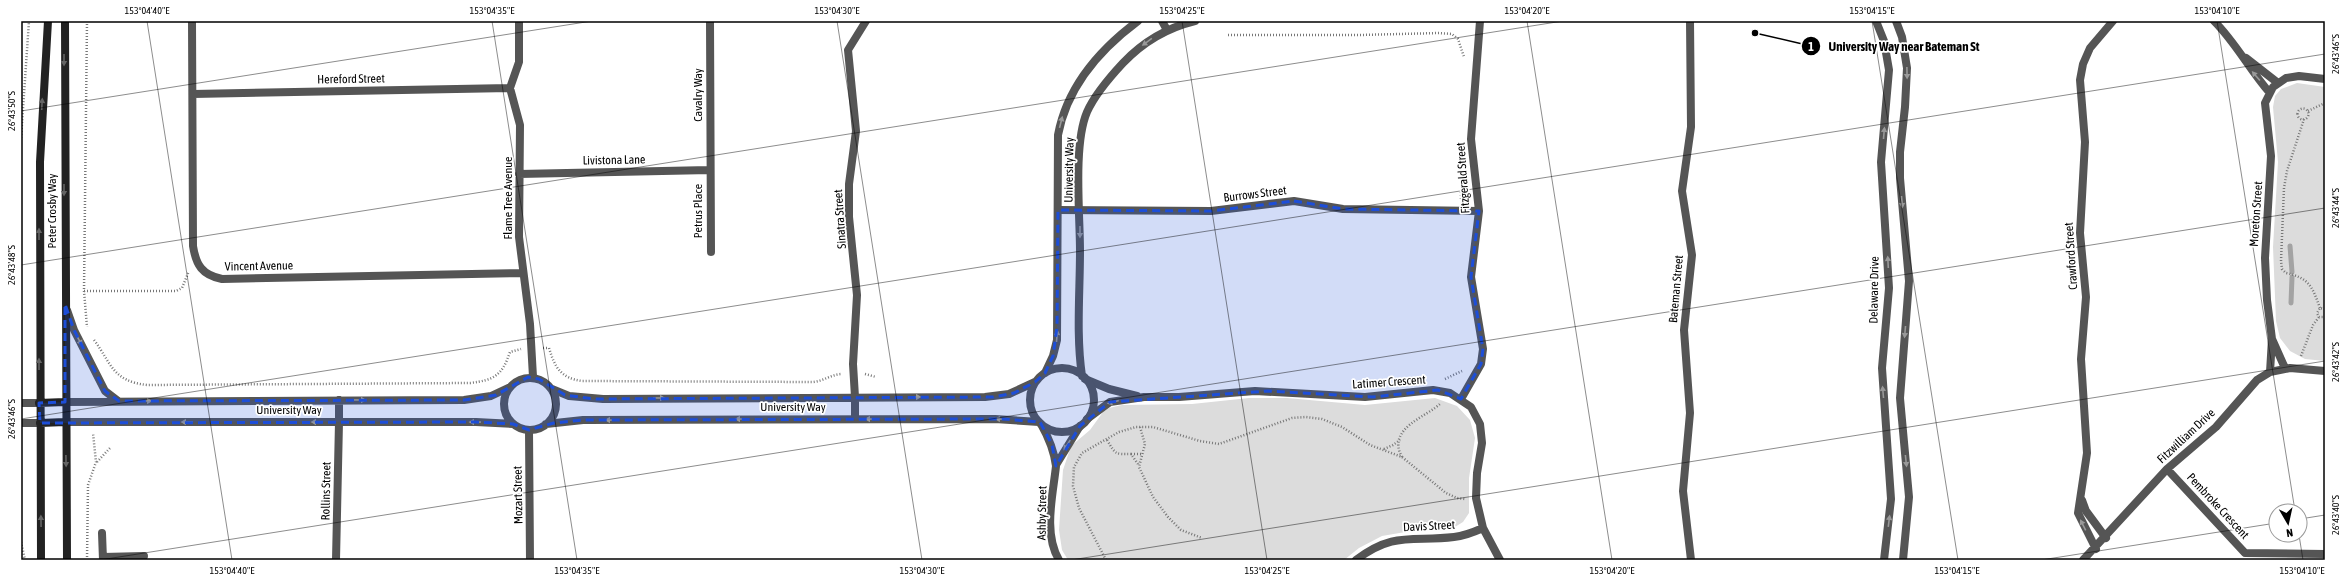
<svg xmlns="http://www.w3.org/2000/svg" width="2346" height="581" viewBox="0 0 2346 581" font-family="'Asap Condensed',sans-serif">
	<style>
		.green { fill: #dcdcdc }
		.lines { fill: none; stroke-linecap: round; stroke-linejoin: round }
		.stream { stroke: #a3a3a3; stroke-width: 5 }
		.path { stroke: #777; stroke-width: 2.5; stroke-dasharray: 1 2; stroke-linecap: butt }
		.minor { stroke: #555; stroke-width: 8 }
		.tertiary { stroke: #555; stroke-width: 8 }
		.secondary { stroke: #222; stroke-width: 8 }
		.oneway { fill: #999 }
		.oneway2 { fill: #646464 }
		.marked { fill: #1d4ed8; fill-opacity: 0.2; stroke: #1d4ed8; stroke-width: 3; stroke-dasharray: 8 5; stroke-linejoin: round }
		.ticks { fill: none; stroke: #000; stroke-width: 1; stroke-opacity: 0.45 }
		.labels { text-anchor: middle; stroke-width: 3.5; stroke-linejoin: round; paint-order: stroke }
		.street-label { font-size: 12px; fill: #000; stroke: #fff }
		.leader { fill: none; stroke: #000; stroke-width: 1.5 }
		.callout-dot { fill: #000; stroke: #fff; stroke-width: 1.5 }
		.mark-label { font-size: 12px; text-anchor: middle; font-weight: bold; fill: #fff }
		.callout-label { font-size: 13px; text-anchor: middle; font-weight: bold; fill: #000; stroke: #fff; stroke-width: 3.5; stroke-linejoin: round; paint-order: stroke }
		.neatline { fill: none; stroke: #000; stroke-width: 1.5 }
		.ticks-label { font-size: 10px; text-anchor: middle; fill: #000 }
	</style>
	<rect width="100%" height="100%" fill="#fff"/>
	<!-- green -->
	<path class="green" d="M2297 83 2325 87V361L2305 359 2290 351 2280 338 2276 321 2273 247 2278 162 2273 107 2275 96 2281 89Z
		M1249 398H1287L1365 405 1435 398 1457 406 1470 420 1475 438 1469 478V513L1463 522 1450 530 1411 531 1382 536 1359 548 1344 560H1068L1062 550 1059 530 1063 470 1071 446 1090 430 1103 412 1109 408 1122 405 1192 404Z"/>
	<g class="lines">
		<!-- stream -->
		<path class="stream" d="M2290 246 2292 272
			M2291 303 2292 277"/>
		<!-- path -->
		<path class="path" d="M87 21 84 291 87 327
			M1228 35H1360L1439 33 1452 34 1458 39 1464 57
			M2297.5 114a5.5 5.5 0 1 1 11 0a5.5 5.5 0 1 1-11 0Z
			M2308 111 2325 103
			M2304 119 2287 171 2284 188 2281 261 2282 269 2286 273C2309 278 2312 286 2320 308
			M21 138 29 21
			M1461 199V192L1464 187
			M84 291H176L182 288 189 271
			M2325 309 2320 308 2317 313 2319 317H2325
			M94 340C112 364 112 381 147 385L470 383C494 380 502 376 510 352L521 349
			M543 348H549C555 368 561 378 582 381L813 382C824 381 832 374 842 374
			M2301 356 2313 325 2319 317
			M865 374 876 377
			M1445 379 1462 371
			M1140 427 1145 444 1139 467 1153 497 1168 517 1181 530 1202 538
			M1107 440C1116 455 1115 454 1131 454L1138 464
			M1384 449 1393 445 1400 440
			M1131 454H1142
			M1402 457C1386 428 1427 417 1441 403
			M97 462 110 448
			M21 542 25 560
			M87 560 88 485 96 462 93 433
			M1106 560 1079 508 1073 486 1074 467 1082 453 1119 432 1136 427H1153L1200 441 1219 444 1292 418 1306 417 1322 419 1342 427 1370 445 1402 457 1446 493 1457 498 1465 499"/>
		<!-- minor -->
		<path class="minor" d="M192 21 193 246C196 265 202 275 222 279L522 273
			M519 21V62L510 88 520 125 519 237 530 324 533 377
			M710 21 711 252
			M1162 21 1167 30
			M1690 21 1691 127 1682 191 1692 255 1684 330 1690 413 1683 491 1691 560
			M1876 21 1884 41 1889 70 1881 162 1889 288 1882 368 1891 499 1884 560
			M1896 21 1902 37 1907 68 1905 107 1900 152V178L1909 281 1900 398 1909 497 1903 560
			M2214 21C2236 43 2249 69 2269 92
			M2246 58 2278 83
			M193 94 510 88
			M519 174 710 170
			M1058 210 1211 211 1294 201 1343 209 1479 211
			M2272 339 2285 368
			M2270 372 2272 339 2267 300 2265 258 2271 156 2265 103 2273 87 2286 78 2299 76 2325 79
			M1085 379 1109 389 1137 396
			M855 397 853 364 857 295 849 217V184L856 131 848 50 866 21
			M1461 399 1481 364 1483 349 1471 277 1479 211 1471 139 1480 21
			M21 403H39
			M1087 419 1110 402 1144 397H1179L1255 391 1365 397 1433 390 1450 393 1471 407 1480 424 1482 443 1477 473 1476 498 1483 528 1500 560
			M21 423H40
			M1041 424C1049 438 1054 450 1056 466 1053 495 1043 533 1059 560
			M529 430 530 560
			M1056 465 1080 426
			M2167 469 2245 553 2325 554
			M2082 500 2086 511 2106 538
			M102 533 103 560
			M2096 549 2078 513 2087 453 2081 359 2086 297 2080 233 2085 142 2080 80 2083 64 2090 48 2113 21
			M103 557 144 556
			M336 560 339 422
			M1356 560C1394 531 1413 542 1454 537 1464 536 1474 532 1483 528
			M2083 560 2167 469 2216 427 2257 380 2270 372 2290 368 2325 371"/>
		<!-- tertiary -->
		<path class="tertiary" d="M67 310 74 330 105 391 118 401
			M1030 400a32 32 0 1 1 64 0a32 32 0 1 1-64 0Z
			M1045 373 1053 356 1057 340 1058 135C1067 87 1099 50 1138 21
			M1082 376C1076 335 1080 292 1080 251 1080 214 1073 145 1087 112 1095 94 1109 78 1123 63 1143 42 1166 28 1195 21
			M504 404a26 26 0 1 1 52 0a26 26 0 1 1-52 0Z
			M552 389 569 396 603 399 985 397 1009 394 1035 382
			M339 400V422
			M65 402 464 400 491 396 508 388
			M855 419V397
			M65 422H476L513 424
			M546 424 583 420 995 419 1039 422"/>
		<!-- secondary -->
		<path class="secondary" d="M65 21 67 560
			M39 403 65 402
			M40 423 65 422
			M41 560 40 162 48 21"/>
	</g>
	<!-- one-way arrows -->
	<defs><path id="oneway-solid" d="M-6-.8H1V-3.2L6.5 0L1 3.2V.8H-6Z"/></defs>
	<g class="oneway">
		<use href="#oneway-solid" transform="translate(1147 42) rotate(144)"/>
		<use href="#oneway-solid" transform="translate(1907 73) rotate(89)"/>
		<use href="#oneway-solid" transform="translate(2256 76) rotate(-131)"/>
		<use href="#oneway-solid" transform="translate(1061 122) rotate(-76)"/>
		<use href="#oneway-solid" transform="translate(1884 133) rotate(-85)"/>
		<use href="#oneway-solid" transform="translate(1902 202) rotate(85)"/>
		<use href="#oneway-solid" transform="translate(1080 232) rotate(90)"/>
		<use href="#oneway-solid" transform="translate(1888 262) rotate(-93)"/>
		<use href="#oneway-solid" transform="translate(1905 332) rotate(95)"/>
		<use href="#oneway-solid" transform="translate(1057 336) rotate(-85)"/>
		<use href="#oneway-solid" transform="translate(79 340) rotate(61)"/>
		<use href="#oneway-solid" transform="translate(1883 392) rotate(-95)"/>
		<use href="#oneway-solid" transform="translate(915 397)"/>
		<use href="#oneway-solid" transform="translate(659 398)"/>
		<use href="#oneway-solid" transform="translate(360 400)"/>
		<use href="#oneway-solid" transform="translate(146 401) rotate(-1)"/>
		<use href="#oneway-solid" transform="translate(1113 402) rotate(165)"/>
		<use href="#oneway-solid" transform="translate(741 419) rotate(180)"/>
		<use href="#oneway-solid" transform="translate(871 419) rotate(-180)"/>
		<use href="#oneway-solid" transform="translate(1001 419) rotate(-177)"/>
		<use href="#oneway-solid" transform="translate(611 420) rotate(180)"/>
		<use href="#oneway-solid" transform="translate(187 422) rotate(-180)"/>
		<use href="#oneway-solid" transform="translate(317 422) rotate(-180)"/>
		<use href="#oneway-solid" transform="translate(475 422) rotate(-180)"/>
		<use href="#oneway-solid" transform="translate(1067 445) rotate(123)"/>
		<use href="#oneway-solid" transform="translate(1906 461) rotate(84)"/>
		<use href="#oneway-solid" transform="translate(1889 521) rotate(-83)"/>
		<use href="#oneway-solid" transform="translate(2083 525) rotate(-117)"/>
	</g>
	<g class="oneway2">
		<use href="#oneway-solid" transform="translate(64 60) rotate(90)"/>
		<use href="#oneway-solid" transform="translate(42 104) rotate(-87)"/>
		<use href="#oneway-solid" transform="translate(64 190) rotate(90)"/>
		<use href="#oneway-solid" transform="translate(39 234) rotate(-90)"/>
		<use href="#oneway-solid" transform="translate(39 364) rotate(-90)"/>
		<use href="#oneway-solid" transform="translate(66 461) rotate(89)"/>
		<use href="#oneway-solid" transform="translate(41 521) rotate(-91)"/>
	</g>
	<!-- marked area -->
	<path class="marked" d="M1294 201 1343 209 1479 211 1471 277 1483 349 1481 364 1461 399 1438 390 1373 397 1268 391 1110 402 1080 426 1056 466 1052 445 1040 422 1002 419 583 420 554 423 529 430 513 424 476 422 40 423 39 403 65 402V304L74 330 105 391 119 401 464 400 496 395 528 377 539 379 565 395 594 399 993 397 1014 393 1035 382 1045 373 1053 356 1057 327 1058 210 1211 211Z"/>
	<!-- ticks -->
	<path class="ticks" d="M147 21 232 560M492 21 577 560M837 21 922 560M1182 21 1267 560M1527 21 1612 560M1872 21 1958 560M2217 21 2295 511M21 111 592 21M21 265 1563 21M21 419 2325 54M2300 519 2325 515M2299 535 2303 560M100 560 2325 208M1071 560 2325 361M2041 560 2276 523"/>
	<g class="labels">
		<!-- street labels -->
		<g class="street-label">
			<text transform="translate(351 79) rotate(-1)" y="4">Hereford Street</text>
			<text transform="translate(698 95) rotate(-90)" y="4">Cavalry Way</text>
			<text transform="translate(614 160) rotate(-1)" y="4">Livistona Lane</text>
			<text transform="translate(1069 170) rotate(-89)" y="4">University Way</text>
			<text transform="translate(1463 178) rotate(-94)" y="4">Fitzgerald Street</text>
			<text transform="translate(1255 194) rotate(-7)" y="4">Burrows Street</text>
			<text transform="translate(508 198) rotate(-90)" y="4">Flame Tree Avenue</text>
			<text transform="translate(52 211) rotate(-90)" y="4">Peter Crosby Way</text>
			<text transform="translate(698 211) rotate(-90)" y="4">Petrus Place</text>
			<text transform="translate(2256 214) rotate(-86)" y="4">Moreton Street</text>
			<text transform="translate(840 219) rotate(-94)" y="4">Sinatra Street</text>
			<text transform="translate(2071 256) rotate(-94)" y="4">Crawford Street</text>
			<text transform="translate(259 266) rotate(-1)" y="4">Vincent Avenue</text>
			<text transform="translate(1676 289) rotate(-85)" y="4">Bateman Street</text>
			<text transform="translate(1874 290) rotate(-89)" y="4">Delaware Drive</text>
			<text transform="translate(1389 382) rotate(-4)" y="4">Latimer Crescent</text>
			<text x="793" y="411">University Way</text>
			<text x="289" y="414">University Way</text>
			<text transform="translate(2186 436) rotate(-43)" y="4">Fitzwilliam Drive</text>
			<text transform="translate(326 491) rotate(-89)" y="4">Rollins Street</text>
			<text transform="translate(518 495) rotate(-91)" y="4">Mozart Street</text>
			<text transform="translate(2218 506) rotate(47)" y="4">Pembroke Crescent</text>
			<text transform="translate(1042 513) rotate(-89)" y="4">Ashby Street</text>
			<text transform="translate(1429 526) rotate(-3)" y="4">Davis Street</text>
		</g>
	</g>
	<!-- callouts -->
	<path class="leader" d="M1755 33L1811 46"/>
	<g class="callout-dot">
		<circle cx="1755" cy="33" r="4"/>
		<circle cx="1811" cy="46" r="10"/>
	</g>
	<g class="mark-label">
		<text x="1811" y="51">1</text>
	</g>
	<g class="callout-label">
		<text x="1904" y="51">University Way near Bateman St</text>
	</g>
	<!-- border -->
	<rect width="2346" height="581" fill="none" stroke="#ffffff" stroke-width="44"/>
	<!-- north arrow -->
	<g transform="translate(2288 523) rotate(171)"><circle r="19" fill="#ffffff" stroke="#999999"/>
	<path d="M0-3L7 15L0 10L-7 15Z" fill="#000000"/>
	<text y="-6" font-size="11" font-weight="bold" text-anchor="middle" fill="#000000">N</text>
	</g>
	<rect x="22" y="22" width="2302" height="537" class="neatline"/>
	<g class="ticks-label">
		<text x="147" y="14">153°04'40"E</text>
		<text x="492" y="14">153°04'35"E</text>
		<text x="837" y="14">153°04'30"E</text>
		<text x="1182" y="14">153°04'25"E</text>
		<text x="1527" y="14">153°04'20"E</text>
		<text x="1872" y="14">153°04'15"E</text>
		<text x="2217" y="14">153°04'10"E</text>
		<text transform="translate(2335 54) rotate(-90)" y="4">26°43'46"S</text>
		<text transform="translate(11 111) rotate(-90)" y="4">26°43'50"S</text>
		<text transform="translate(2335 208) rotate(-90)" y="4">26°43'44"S</text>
		<text transform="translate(11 265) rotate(-90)" y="4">26°43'48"S</text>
		<text transform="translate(2335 362) rotate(-90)" y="4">26°43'42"S</text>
		<text transform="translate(11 419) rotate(-90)" y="4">26°43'46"S</text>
		<text transform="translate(2335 515) rotate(-90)" y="4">26°43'40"S</text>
		<text x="232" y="574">153°04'40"E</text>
		<text x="577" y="574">153°04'35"E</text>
		<text x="922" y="574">153°04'30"E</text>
		<text x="1267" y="574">153°04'25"E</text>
		<text x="1612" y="574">153°04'20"E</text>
		<text x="1957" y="574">153°04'15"E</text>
		<text x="2302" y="574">153°04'10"E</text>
	</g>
</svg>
